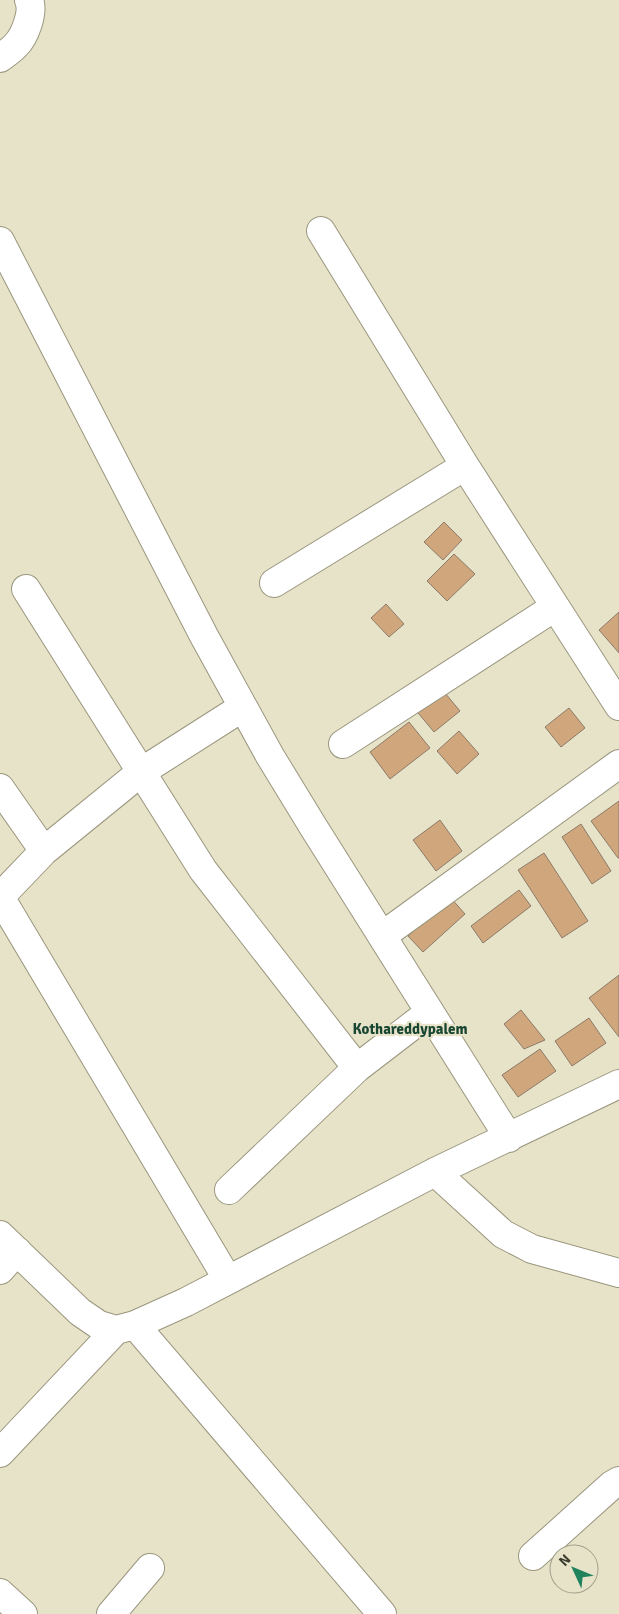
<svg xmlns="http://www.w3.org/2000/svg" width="619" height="1614" viewBox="0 0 619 1614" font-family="Signika,sans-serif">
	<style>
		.building { fill: #d0a77c; stroke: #8c7a68 }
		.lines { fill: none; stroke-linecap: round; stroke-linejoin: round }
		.minor-casing { stroke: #9a967e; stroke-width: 30 }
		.minor { stroke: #fff; stroke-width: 28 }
		.labels { text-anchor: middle; stroke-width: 4.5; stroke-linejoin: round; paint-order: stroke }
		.quarter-label { font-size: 15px; font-weight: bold; fill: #194632; stroke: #e7e3c9 }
	</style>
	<rect width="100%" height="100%" fill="#e7e3c9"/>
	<!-- building -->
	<path class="building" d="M444 522 462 540 443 560 424 542Z
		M454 554 475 574 447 601 427 581Z
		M386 604 404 624 389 637 371 618Z
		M619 612V653L599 630Z
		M440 687 460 711 434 732 414 708Z
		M569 708 585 728 561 747 545 727Z
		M409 722 430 748 390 779 370 752Z
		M459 731 479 754 457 774 437 751Z
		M619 801V858H618L591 821Z
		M440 820 462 851 436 871 413 840Z
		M581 824 611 871 592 884 562 837Z
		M544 853 588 921 562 938 518 870Z
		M519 890 531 906 483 943 471 926Z
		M450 897 465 914 423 952 408 936Z
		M619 975V1037L589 998Z
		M521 1010 545 1040 524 1049 504 1024Z
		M589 1018 606 1043 572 1066 555 1041Z
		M540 1049 556 1071 518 1097 502 1075Z"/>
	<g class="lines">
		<defs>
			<path id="minor" d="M0 58C5 54 12 50 16 45 25 36 34 12 29 0
				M321 231 465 466 619 706
				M0 241 204 636 270 756 314 828 509 1138
				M274 583 465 466
				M26 589 203 870 357 1068
				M343 744 555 607
				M0 788 44 851
				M0 897 228 1280
				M0 897 44 851 141 772 243 707
				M382 936 619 764
				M435 1172 503 1234 532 1249 619 1273
				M229 1190 357 1068 430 1012
				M0 1235 80 1312 99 1325 116 1330 135 1325 186 1302 435 1172 619 1084
				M0 1270 17 1251
				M135 1325 382 1614
				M0 1453 116 1330
				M533 1556 612 1485 619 1481
				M0 1593 23 1614
				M111 1614 150 1568"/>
		</defs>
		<!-- minor casing -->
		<use href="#minor" class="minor-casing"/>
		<!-- minor -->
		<use href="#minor" class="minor"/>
	</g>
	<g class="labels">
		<!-- quarter labels -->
		<g class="quarter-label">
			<text x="410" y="1034">Kothareddypalem</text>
		</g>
	</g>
	<!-- north arrow -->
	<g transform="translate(574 1569) rotate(314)"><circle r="24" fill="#e7e3c9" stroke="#a3a08c"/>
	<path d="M0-4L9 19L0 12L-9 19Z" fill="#20835d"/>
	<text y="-8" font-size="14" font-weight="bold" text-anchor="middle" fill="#3d3c31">N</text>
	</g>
</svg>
